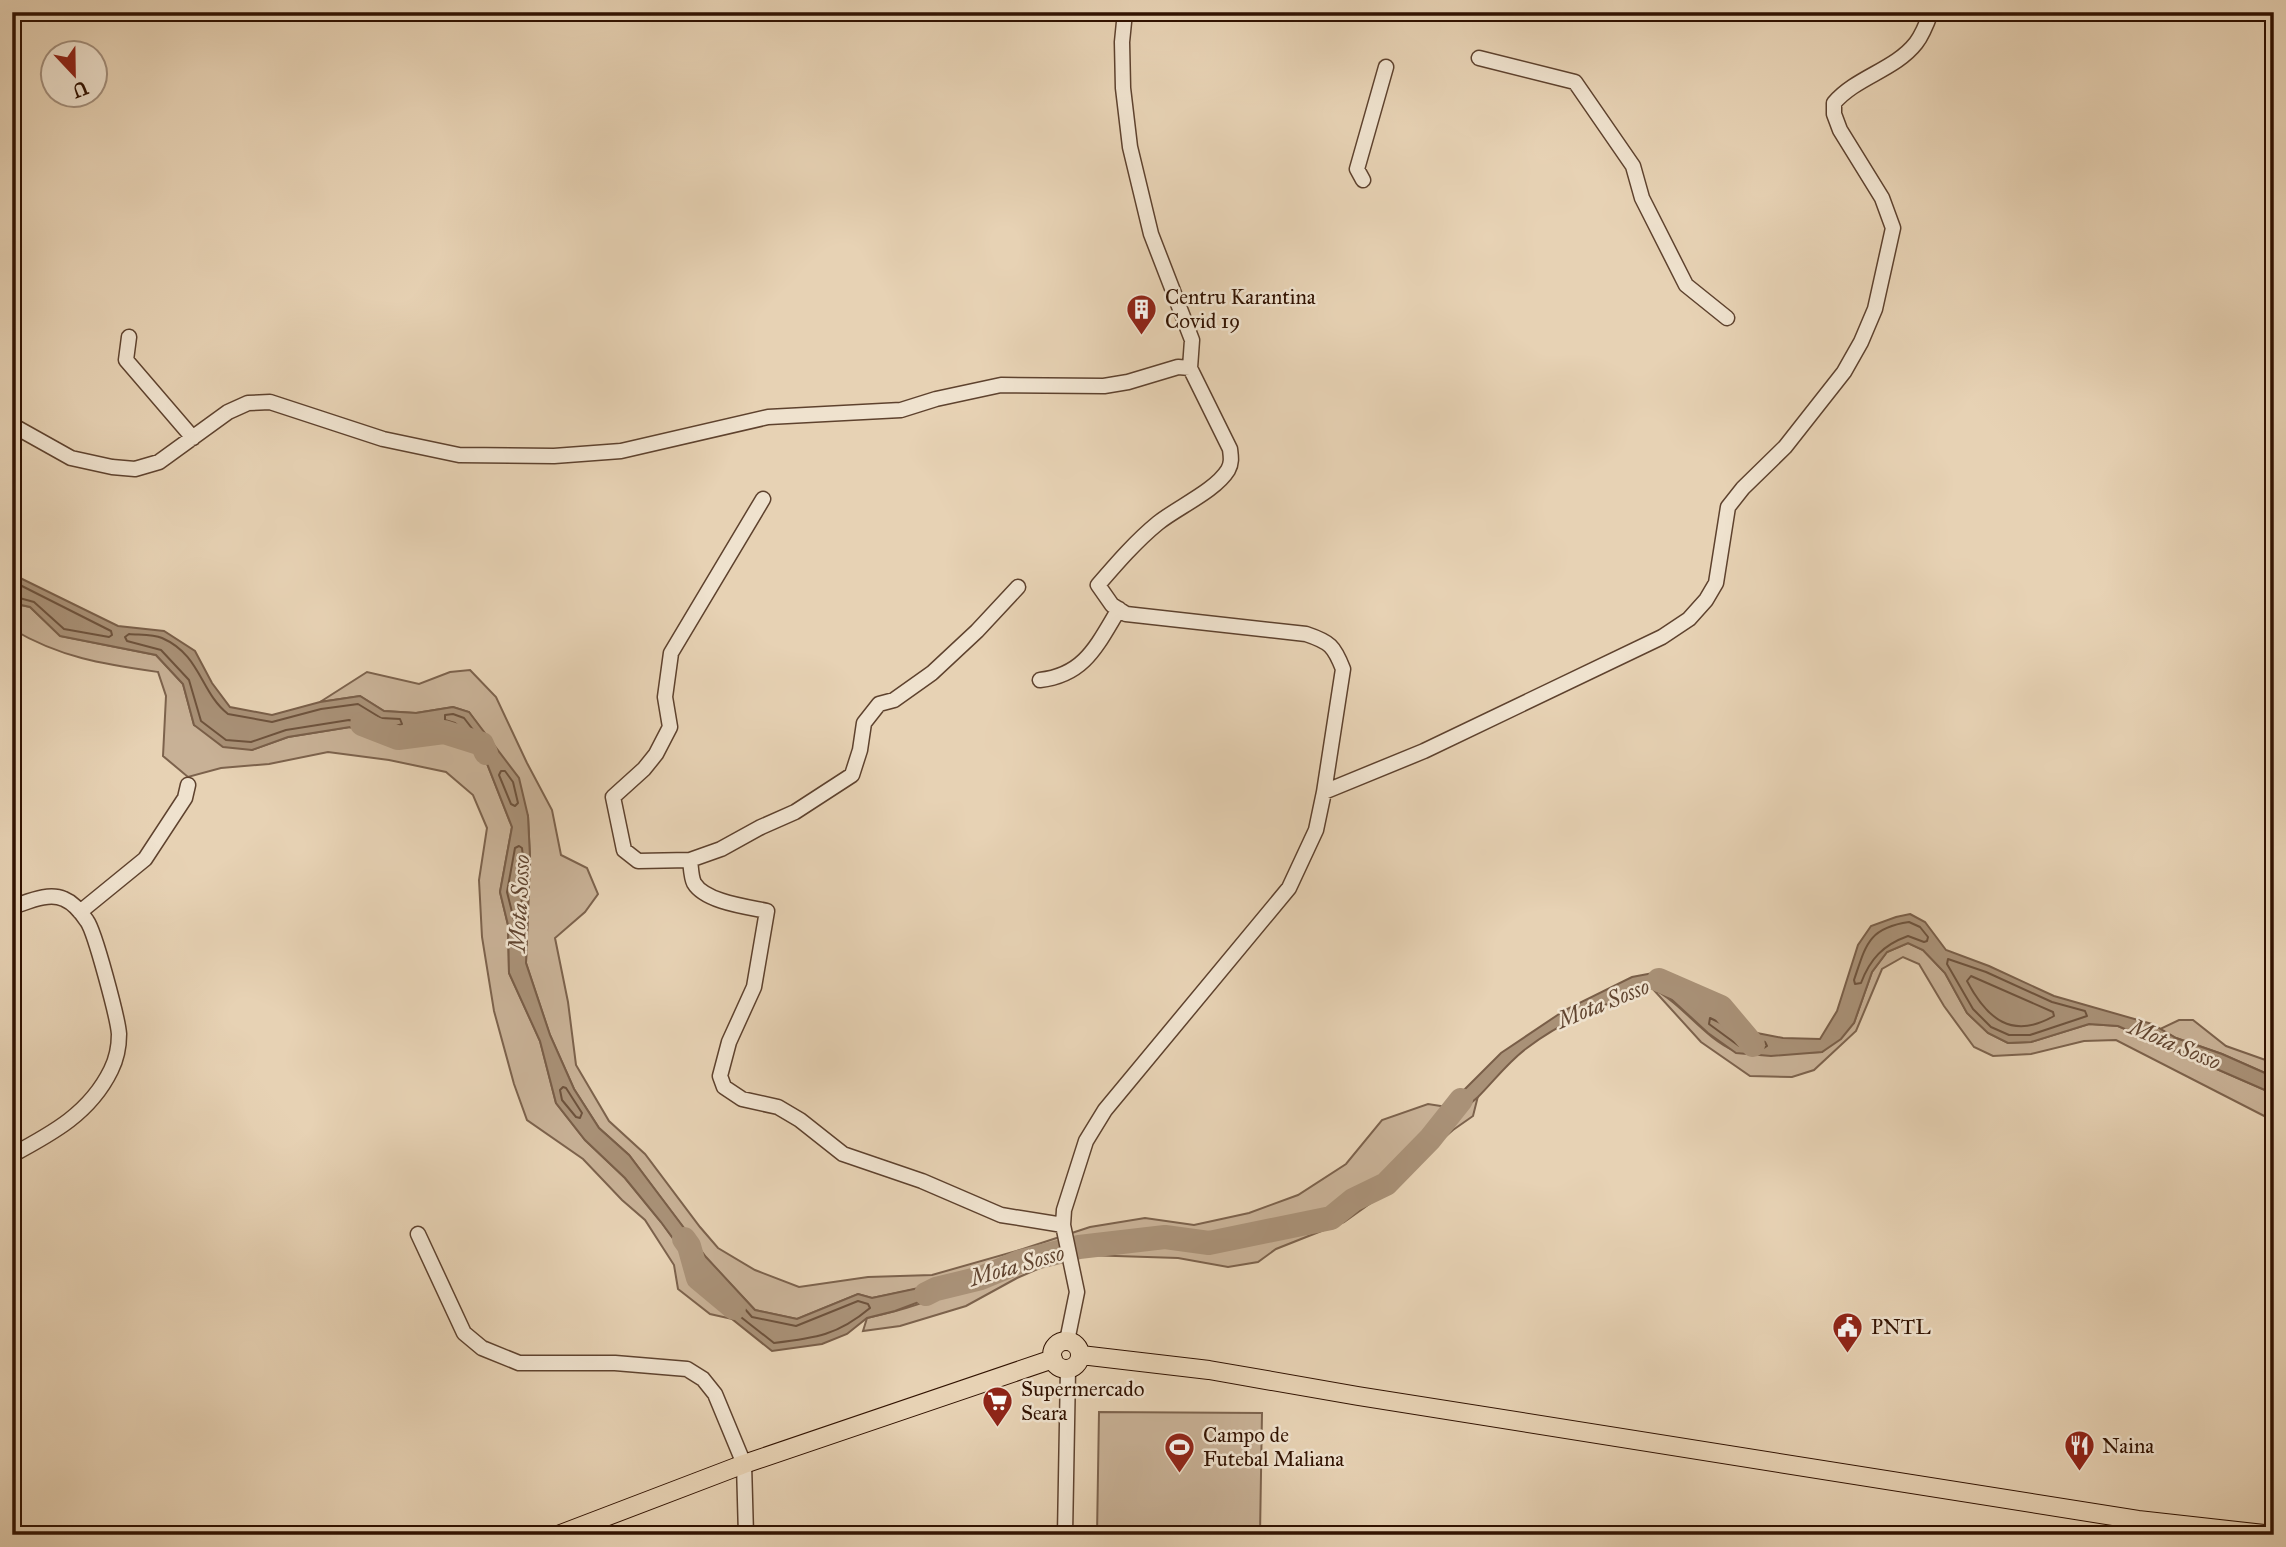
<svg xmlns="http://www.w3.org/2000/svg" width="2286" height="1547" viewBox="0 0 2286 1547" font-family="'IM FELL Great Primer',serif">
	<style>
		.green { fill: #c8b196; stroke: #7c624c; stroke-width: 2 }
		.water { fill: #a99177; stroke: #795e48; stroke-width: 2 }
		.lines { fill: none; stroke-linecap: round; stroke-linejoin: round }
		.shore { stroke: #6d523c; stroke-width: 2 }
		.river { stroke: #a99177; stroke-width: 24 }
		.minor-casing { stroke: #5e422e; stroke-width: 17 }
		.major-casing { stroke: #311201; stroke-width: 20 }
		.minor { stroke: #efe2ce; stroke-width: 14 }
		.major { stroke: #e7d2b4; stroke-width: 18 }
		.labels { text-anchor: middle; stroke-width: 5; stroke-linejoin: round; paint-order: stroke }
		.poi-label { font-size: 21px; fill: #311201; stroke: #efe2ce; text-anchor: start }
		.water-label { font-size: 23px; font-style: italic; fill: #614530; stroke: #efe2ce }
	</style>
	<rect width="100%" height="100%" fill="#e7d2b4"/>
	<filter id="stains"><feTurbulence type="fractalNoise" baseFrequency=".00286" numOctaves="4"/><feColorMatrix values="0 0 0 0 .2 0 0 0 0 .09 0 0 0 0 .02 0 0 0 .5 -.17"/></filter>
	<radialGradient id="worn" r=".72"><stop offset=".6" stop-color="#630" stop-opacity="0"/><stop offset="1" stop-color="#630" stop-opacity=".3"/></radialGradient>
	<!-- green -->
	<path class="green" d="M12 603 30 607 61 636 156 655 183 684 194 725 252 750 288 737 350 727 380 738 421 728 451 729 486 761 512 827 500 892 508 925 509 973 540 1041 556 1103 585 1140 625 1178 661 1222 732 1319 710 1314 678 1289 674 1265 645 1220 622 1200 583 1159 527 1120 514 1084 494 1011 482 937 479 880 487 828 473 795 446 772 389 760 328 752 269 764 221 768 188 777 163 756 166 696 158 672C103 664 61 658 12 629Z
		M470 670 496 697 527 763 552 810 561 855 587 868 598 894 585 912 555 938 568 1002 576 1065 609 1121 645 1154 700 1227 718 1248 755 1270 799 1287 868 1277 932 1275 1023 1249 1090 1227 1145 1218 1194 1225 1249 1213 1298 1195 1346 1164 1382 1120 1428 1104 1447 1107 1423 1136 1452 1118 1478 1096 1473 1116 1453 1130 1413 1165 1396 1185 1344 1222 1276 1249 1258 1262 1228 1267 1178 1258 1085 1255 1047 1265 1017 1278 966 1306 900 1326 863 1331 867 1318C894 1312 942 1301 960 1280L872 1298 858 1294 797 1319 755 1310 706 1258 629 1155 599 1128 574 1089 550 1035 526 963 530 857 528 816 489 740 469 712 453 707 416 713 384 711 360 696 320 702 367 672 419 684 450 672Z
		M1908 943 1923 950 1945 973 1967 1013 1988 1033 2008 1043 2031 1042 2089 1024 2118 1026 2274 1094V1121L2116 1040 2084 1041 2031 1054 1993 1056 1974 1047 1944 1006 1919 964 1903 957 1882 969 1856 1031 1814 1070 1792 1077 1750 1076 1701 1042 1652 988C1683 1004 1704 1038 1735 1051 1744 1056 1807 1052 1822 1052L1854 1023 1872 972 1887 952Z
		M2179 1020H2193L2226 1046 2274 1063V1077L2222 1054 2176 1038 2160 1029Z
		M1099 1412 1262 1413 1260 1535H1097Z"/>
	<!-- water -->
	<path class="water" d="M12 574 118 626 164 631 195 651 212 683 230 707 272 715 320 702 360 696 384 711 416 713 453 707 469 712 519 778 528 816 530 857 526 963 550 1035 574 1089 599 1128 629 1155 706 1257 755 1310 797 1319 858 1294 872 1298 961 1279 951 1290 895 1311 867 1318 847 1334 822 1344 772 1351 732 1319 661 1222 625 1178 585 1140 556 1103 540 1041 509 973 508 925 500 892 512 827 486 761 451 729 421 728 380 738 350 727 288 737 252 750 223 747 194 725 183 684 156 655 60 636 30 607 12 603Z
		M1910 914 1925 922 1946 950 1989 966 2054 996 2152 1024 2176 1038 2222 1054 2274 1077V1094L2118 1026 2089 1024 2031 1042 2008 1043 1988 1033 1967 1013 1945 973 1923 950 1908 943 1887 952 1872 972 1854 1023 1841 1039 1822 1052 1771 1056 1736 1053 1708 1033 1670 998 1652 988C1607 1003 1565 1019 1527 1048 1508 1062 1494 1081 1478 1097 1460 1113 1441 1125 1421 1137L1447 1107 1501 1053 1565 1010 1632 977 1653 973 1674 979 1696 1000 1757 1033 1783 1038 1820 1039 1837 1011 1858 945 1871 926 1896 917Z"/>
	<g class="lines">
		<!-- shore -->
		<path class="shore" d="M12 581 111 631 112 635 109 637 64 629 34 602 12 596
			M129 634C139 635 153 634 162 638 201 655 200 692 228 714L272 722 321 709 358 704 381 718 400 719 402 724 381 731 349 720 286 730 251 742 226 740 201 721 189 680 161 650 127 641 125 637Z
			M453 714 464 718 474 731 473 735H469L455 723 445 720V715Z
			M501 771H505L513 782 518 803 515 806 511 804 499 775Z
			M519 846 522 848 523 857 521 919 517 922 514 920 507 892 515 848Z
			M1909 922 1920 927 1928 937 1927 941 1924 942 1908 936C1883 945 1870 959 1861 983L1855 984 1854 980C1866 945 1868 928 1909 922Z
			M1948 959 1986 972 2052 1002 2085 1011 2087 1016 2030 1035H2009L1991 1027 1973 1009 1947 964Z
			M1971 976 2053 1012 2054 1016C2012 1040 1987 1019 1967 981Z
			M1710 1018 1754 1039 1765 1042 1767 1046 1764 1048 1739 1046 1709 1024Z
			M563 1087 566 1088 582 1113 580 1118 576 1117 562 1100 560 1090Z
			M726 1292H730L752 1317 796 1326 858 1301 868 1304 870 1308C838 1335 816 1338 774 1343L737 1314 724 1296Z"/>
		<!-- river -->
		<path class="river" d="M362 724 398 738 444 732 482 744 486 753
			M1659 980 1721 1007 1753 1045
			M684 1239 689 1246 698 1278 734 1308
			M926 1294 936 1289 981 1278 1019 1262 1079 1247 1165 1237 1209 1243 1331 1218 1353 1200 1386 1184 1430 1139 1461 1100"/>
		<defs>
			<path id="minor" d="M1479 58 1575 82 1633 166 1642 198 1686 285 1727 318
				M1363 180 1357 169 1386 67
				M129 337 126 360 193 438
				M12 425 71 458 112 467 135 469 159 462 228 412 248 403 270 402 383 439 459 455 554 456 621 451 768 417 901 410 936 399 1001 385 1104 386 1128 382 1178 367 1190 368
				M763 499 671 653 665 697 670 727 656 754 644 769 613 797 624 850 638 861 690 860C691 867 691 877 694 883 705 902 748 907 767 911L754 987 729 1042 720 1076 724 1087 742 1099 778 1107 800 1120 843 1154 922 1181 1001 1215 1063 1225
				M1040 680C1085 675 1097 645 1119 609
				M1324 792 1424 751 1662 637 1689 619 1706 600 1716 583 1728 507 1743 488 1785 447 1844 372 1861 342 1875 309 1893 228 1882 198 1840 130 1834 114V103C1856 77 1895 70 1916 43 1923 34 1927 23 1931 12
				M690 860 721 849 761 827 795 812 852 775 860 750 864 723 879 704 894 700 932 673 977 631 1018 587
				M12 907C28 902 48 892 64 899 74 903 81 912 87 921 95 932 118 1019 119 1034 119 1046 117 1058 111 1070 90 1113 53 1133 12 1155
				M80 912 145 859 185 798 188 785
				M418 1234 464 1333 482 1348 519 1363H615L687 1369 703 1379 715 1394 744 1464 746 1535
				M1067 1341 1077 1292 1063 1225 1064 1210 1086 1141 1105 1110 1289 888 1316 830 1324 792 1343 669C1334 646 1330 642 1306 634L1126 614 1112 605 1098 585C1117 563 1136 541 1158 523 1178 507 1215 491 1228 470 1232 463 1231 457 1230 449L1190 368 1192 340 1151 234 1130 147 1123 88 1122 42 1125 12
				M1065 1535 1068 1369
				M2125 1535 2138 1520"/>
			<path id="major" d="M1052 1355a14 14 0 1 1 28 0a14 14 0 1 1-28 0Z
				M1081 1355 1209 1370 1358 1396 2138 1520 2273 1535
				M558 1535 744 1464 1053 1359"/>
		</defs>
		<!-- minor casing -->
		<use href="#minor" class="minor-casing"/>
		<!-- major casing -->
		<use href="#major" class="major-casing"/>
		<!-- minor -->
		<use href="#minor" class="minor"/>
		<!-- major -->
		<use href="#major" class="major"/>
	</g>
	<!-- icons -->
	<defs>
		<symbol id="building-pin" viewBox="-11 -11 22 30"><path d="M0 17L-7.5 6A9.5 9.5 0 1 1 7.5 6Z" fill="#8f2418" stroke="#efe2ce"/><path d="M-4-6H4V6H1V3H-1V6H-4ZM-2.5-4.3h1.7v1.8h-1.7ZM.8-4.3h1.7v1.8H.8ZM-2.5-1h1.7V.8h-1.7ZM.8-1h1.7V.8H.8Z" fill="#fff"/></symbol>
		<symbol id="civic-pin" viewBox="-11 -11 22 30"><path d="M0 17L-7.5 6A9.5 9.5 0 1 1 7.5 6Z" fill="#8f2418" stroke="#efe2ce"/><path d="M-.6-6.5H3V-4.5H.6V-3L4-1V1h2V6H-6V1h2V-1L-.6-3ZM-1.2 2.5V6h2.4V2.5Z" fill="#fff"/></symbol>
		<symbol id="supermarket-pin" viewBox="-11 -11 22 30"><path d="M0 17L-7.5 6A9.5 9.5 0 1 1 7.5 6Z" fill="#8f2418" stroke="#efe2ce"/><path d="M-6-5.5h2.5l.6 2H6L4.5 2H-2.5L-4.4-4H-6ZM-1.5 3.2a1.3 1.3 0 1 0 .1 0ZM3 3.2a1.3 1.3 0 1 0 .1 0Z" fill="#fff"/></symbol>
		<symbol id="restaurant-pin" viewBox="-11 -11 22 30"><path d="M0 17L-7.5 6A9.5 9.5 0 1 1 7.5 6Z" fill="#8f2418" stroke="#efe2ce"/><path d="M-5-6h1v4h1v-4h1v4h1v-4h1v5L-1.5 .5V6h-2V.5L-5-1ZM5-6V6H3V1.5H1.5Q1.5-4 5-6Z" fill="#fff"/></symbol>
		<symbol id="stadium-pin" viewBox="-11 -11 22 30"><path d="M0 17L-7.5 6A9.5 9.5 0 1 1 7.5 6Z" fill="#8f2418" stroke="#efe2ce"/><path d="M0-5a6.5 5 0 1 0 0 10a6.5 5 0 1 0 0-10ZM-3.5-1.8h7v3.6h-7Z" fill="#fff"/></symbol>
	</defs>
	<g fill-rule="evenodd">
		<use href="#building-pin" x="1124" y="292" width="35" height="47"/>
		<use href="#civic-pin" x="1830" y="1310" width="35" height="47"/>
		<use href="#supermarket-pin" x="980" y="1384" width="35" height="47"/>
		<use href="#restaurant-pin" x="2062" y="1428" width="35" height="47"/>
		<use href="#stadium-pin" x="1162" y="1430" width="35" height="47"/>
	</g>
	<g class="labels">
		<!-- poi labels -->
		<g class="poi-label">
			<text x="1165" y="304">Centru Karantina<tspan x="1165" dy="24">Covid 19</tspan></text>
			<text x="1871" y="1334">PNTL</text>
			<text x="1021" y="1396">Supermercado<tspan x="1021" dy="24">Seara</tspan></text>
			<text x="1203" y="1442">Campo de<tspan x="1203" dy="24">Futebal Maliana</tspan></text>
			<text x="2102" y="1453">Naina</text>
		</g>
		<!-- water labels -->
		<g class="water-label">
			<text transform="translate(519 903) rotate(-87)" y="8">Mota Sosso</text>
			<text transform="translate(1603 1003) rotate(-22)" y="8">Mota Sosso</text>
			<text transform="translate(2175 1044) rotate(23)" y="8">Mota Sosso</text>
			<text transform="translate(1017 1265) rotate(-16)" y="8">Mota Sosso</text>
		</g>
	</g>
	<!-- margin -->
	<rect width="2286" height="1547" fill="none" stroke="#e7d2b4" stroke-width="42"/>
	<rect x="14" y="14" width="2258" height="1519" fill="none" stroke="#311201" stroke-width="3.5"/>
	<rect x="21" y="21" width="2244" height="1505" fill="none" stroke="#311201" stroke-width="2"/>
	<!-- north arrow -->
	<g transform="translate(74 74) rotate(158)"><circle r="33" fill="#efe2ce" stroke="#a38f7c" stroke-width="2"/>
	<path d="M0-5L12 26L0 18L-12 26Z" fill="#8f2418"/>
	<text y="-10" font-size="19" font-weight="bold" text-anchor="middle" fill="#311201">U</text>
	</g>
	<rect width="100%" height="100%" filter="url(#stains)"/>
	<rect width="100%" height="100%" fill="url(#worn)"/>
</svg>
